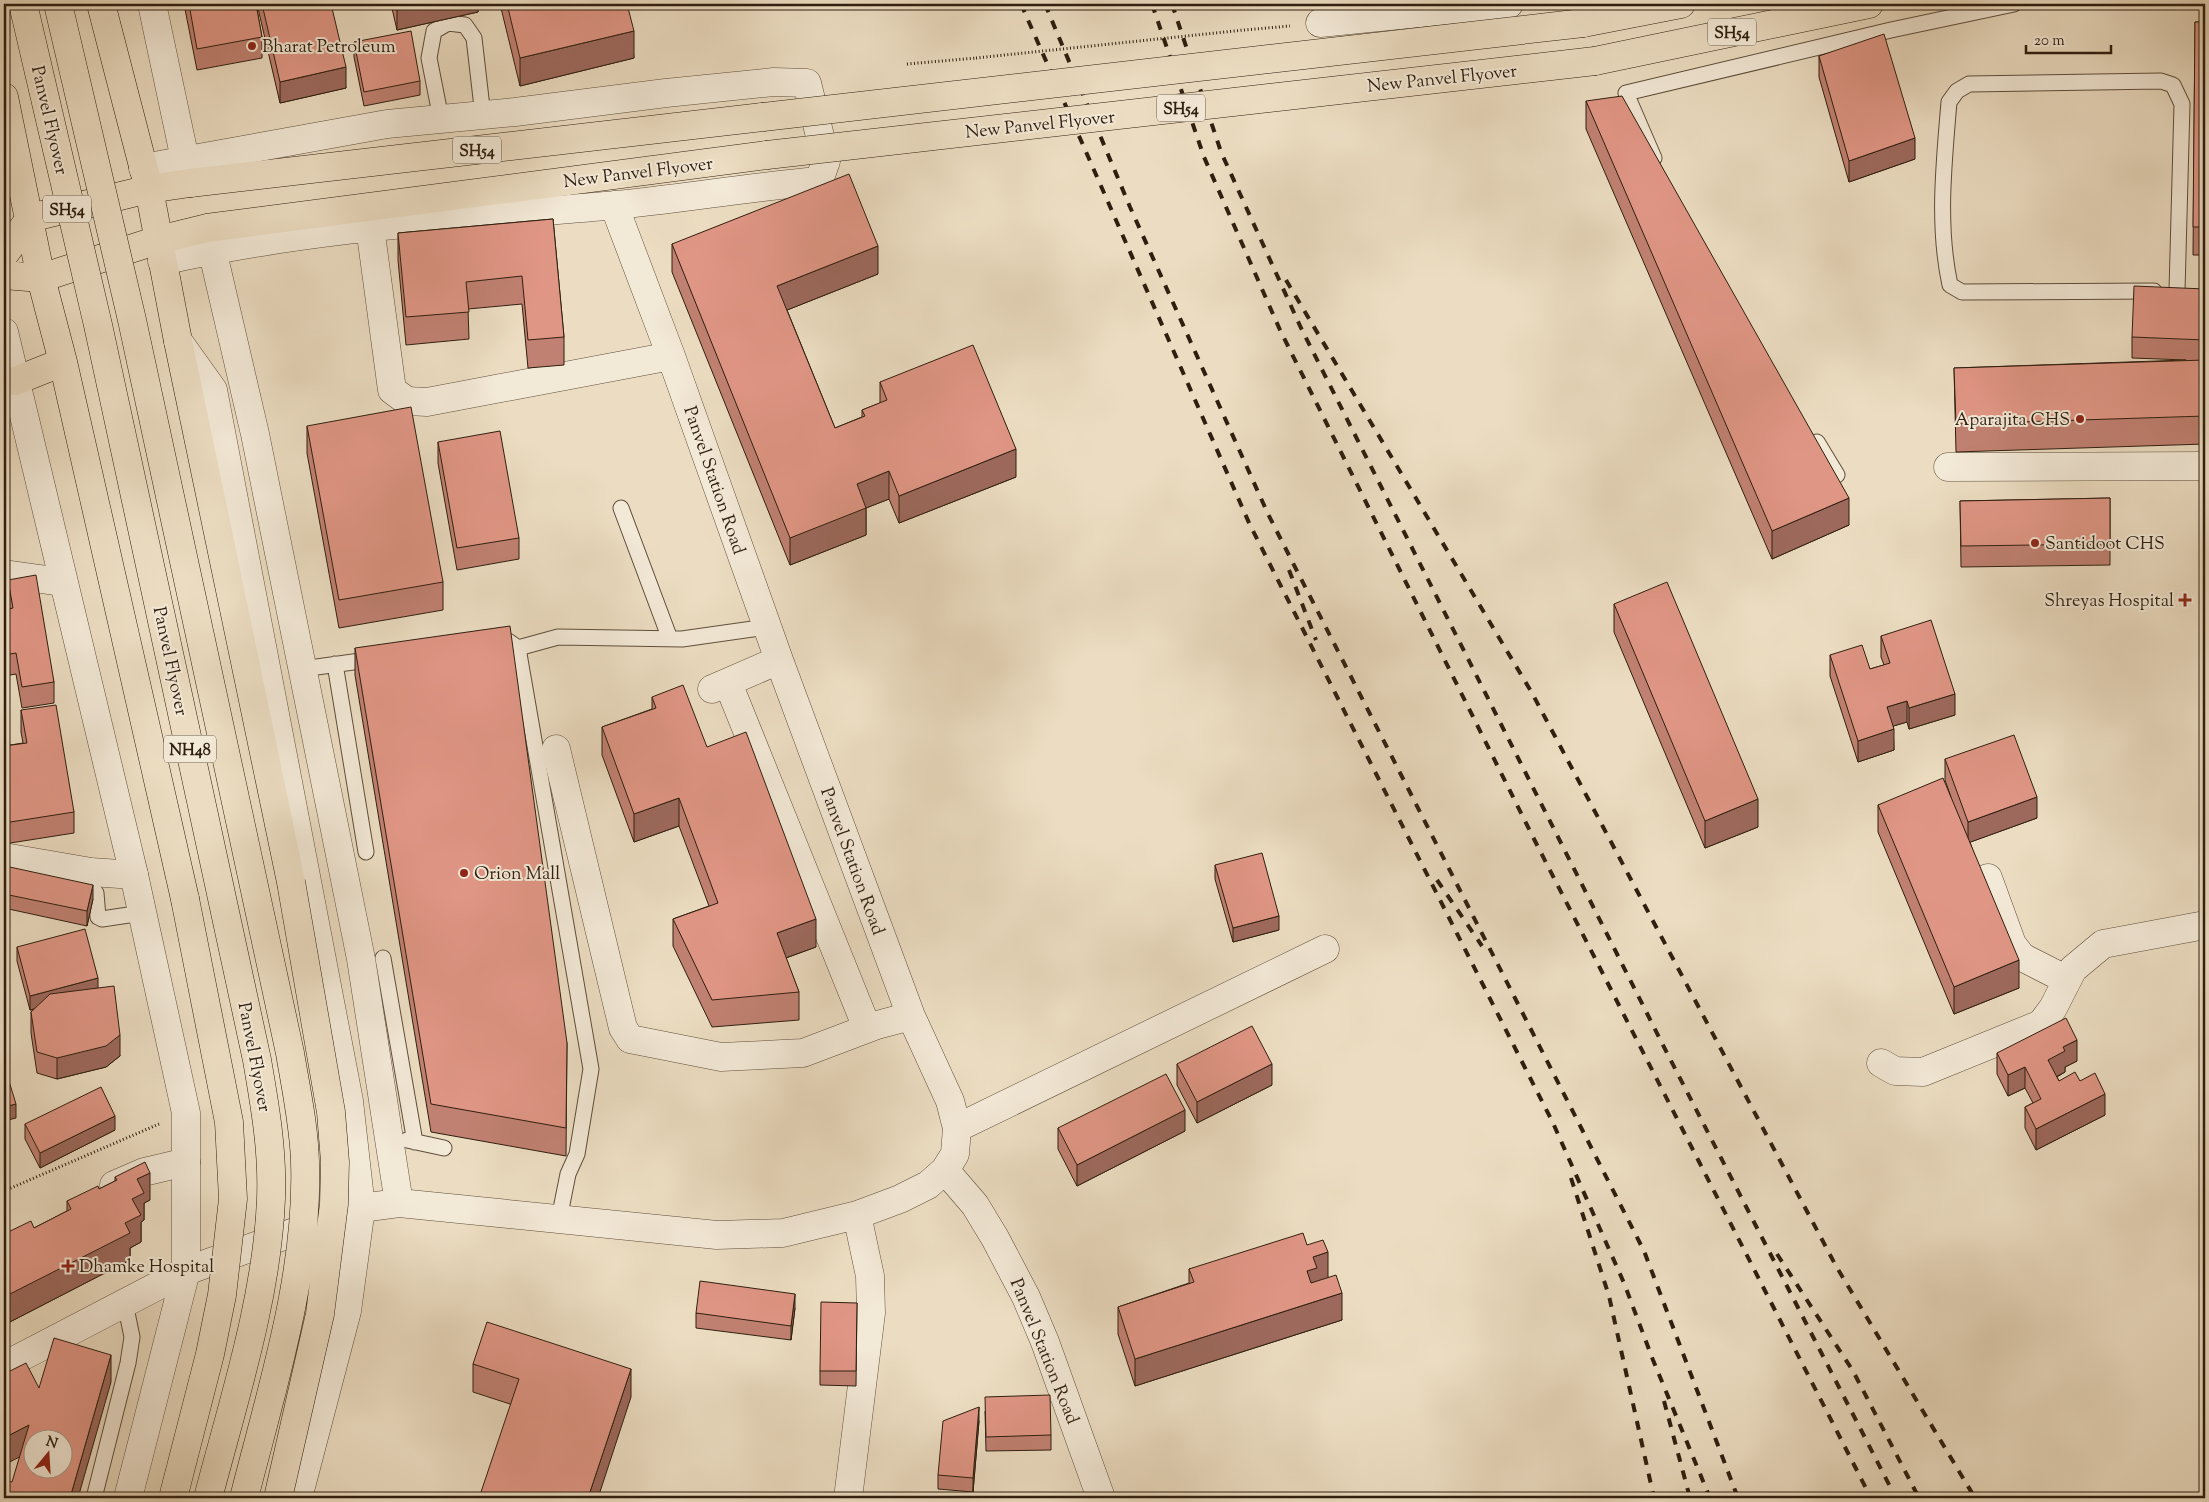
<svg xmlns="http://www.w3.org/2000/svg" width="2209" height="1502" viewBox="0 0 2209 1502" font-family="'Sorts Mill Goudy',serif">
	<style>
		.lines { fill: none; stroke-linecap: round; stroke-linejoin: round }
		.service-casing { stroke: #5e4e3c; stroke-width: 17 }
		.minor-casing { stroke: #5e4e3c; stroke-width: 29 }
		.tertiary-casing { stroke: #5e4e3c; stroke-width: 29 }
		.primary-casing { stroke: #2e1e0f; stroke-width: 29 }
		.trunk-casing { stroke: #2e1e0f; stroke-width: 29 }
		.path { stroke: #2e1e0f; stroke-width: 3; stroke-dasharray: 1 2.5; stroke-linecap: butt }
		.service { stroke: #f3e9d7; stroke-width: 15 }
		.minor { stroke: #f3e9d7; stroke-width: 28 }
		.tertiary { stroke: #f3e9d7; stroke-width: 28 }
		.primary { stroke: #ecddc2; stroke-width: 28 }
		.trunk { stroke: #ecddc2; stroke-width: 28 }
		.rail { stroke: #2e1e0f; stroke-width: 4; stroke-dasharray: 9 9; stroke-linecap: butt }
		.primary-bridge-casing { stroke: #2e1e0f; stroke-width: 29; stroke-linecap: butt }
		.trunk-bridge-casing { stroke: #2e1e0f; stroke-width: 29; stroke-linecap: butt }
		.path-bridge { stroke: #2e1e0f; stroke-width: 3; stroke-dasharray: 1 2.5; stroke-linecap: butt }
		.primary-bridge { stroke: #ecddc2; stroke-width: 28 }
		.trunk-bridge { stroke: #ecddc2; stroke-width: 28 }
		.wall { fill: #c18172; stroke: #2e1e0f }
		.shaded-wall { fill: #9d695d; stroke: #2e1e0f }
		.building { fill: #e09685; stroke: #2e1e0f; fill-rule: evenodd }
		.poi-dot { fill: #8f2418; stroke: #f3e9d7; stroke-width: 2 }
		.labels { text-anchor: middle; stroke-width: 4; stroke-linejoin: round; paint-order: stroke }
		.shield { fill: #f3e9d7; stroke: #695b4b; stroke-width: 1 }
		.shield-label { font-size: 16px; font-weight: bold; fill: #2e1e0f }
		.poi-label { font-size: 18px; fill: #2e1e0f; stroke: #f3e9d7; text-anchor: start }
		.street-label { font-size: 18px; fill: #2e1e0f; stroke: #f3e9d7 }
	</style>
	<rect width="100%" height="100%" fill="#ecddc2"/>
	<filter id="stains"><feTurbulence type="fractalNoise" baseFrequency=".004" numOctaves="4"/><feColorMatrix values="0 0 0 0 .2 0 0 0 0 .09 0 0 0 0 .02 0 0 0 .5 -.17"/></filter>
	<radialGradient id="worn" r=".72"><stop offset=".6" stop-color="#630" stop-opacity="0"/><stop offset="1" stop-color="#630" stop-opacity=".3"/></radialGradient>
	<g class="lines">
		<defs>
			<path id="service" d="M441 119 429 58 434 31 448 23 465 25 474 38 483 116
				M1654 158 1626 93 1891 30 2014 4
				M2154 291 1962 292 1950 285C1937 225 1944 163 1949 102L1957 91 1969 84 2161 81 2173 85 2182 104 2177 291
				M1817 442 1837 475
				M621 508 670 639
				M494 642 508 641 518 648 591 1069 577 1154 568 1174 559 1219
				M518 648 558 637 682 639 767 627
				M335 664 366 852
				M302 669 375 659
				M74 884 93 889 96 893 98 917 102 919 142 913
				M383 958 415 1142
				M407 1140 444 1148
				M94 1498 128 1363 132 1337 125 1303"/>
			<path id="minor" d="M1320 23 1509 4
				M143 168 387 124 515 112 666 93 774 82 807 83 826 161 819 181C747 187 676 200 605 206 457 219 307 228 162 261
				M370 227 392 390 407 401 427 402 671 356
				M208 232 255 434 361 959 399 1203
				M1948 467 2205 466
				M4 574 62 582
				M728 683 867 1028
				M712 689 779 660
				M556 749 623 1028 630 1039 721 1057 803 1053 877 1025 911 1016
				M4 857 91 872 134 875
				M1988 878 2012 944 2022 957 2067 980
				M1881 1063 1895 1071 1923 1072 2041 1024 2053 1008 2073 969 2103 944 2205 925
				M957 1128 1325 949
				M945 1170 975 1205 995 1238 1026 1297 1045 1342 1101 1498
				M114 1185 144 1172 186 1162
				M186 1271 361 1208 399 1203 717 1235 783 1233 857 1215 900 1199 928 1185 945 1170 955 1154 957 1128 950 1101 911 1016 779 660 671 356 614 205
				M848 1498 871 1313 870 1276 857 1215"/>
			<path id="tertiary" d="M152 4 190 183
				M4 332 134 875 186 1113V1271L128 1498
				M178 341 213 390 349 1101 361 1208 347 1311 298 1498
				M4 1366 186 1271"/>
			<path id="primary" d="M1583 23 1681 4
				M1595 61 1869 4
				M4 255 30 218 149 189 190 183 763 117
				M4 275 41 278 158 240 207 228 767 155"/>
			<path id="trunk" d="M101 4 149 189 178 341 291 882
				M4 97 41 278 63 362 185 899
				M15 381 63 362"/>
		</defs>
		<!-- service casing -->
		<use href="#service" class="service-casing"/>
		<!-- minor casing -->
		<use href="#minor" class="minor-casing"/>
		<!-- tertiary casing -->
		<use href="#tertiary" class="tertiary-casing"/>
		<!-- primary casing -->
		<use href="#primary" class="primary-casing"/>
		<!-- trunk casing -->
		<use href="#trunk" class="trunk-casing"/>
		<!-- path -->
		<path class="path" d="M1244 30 1290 26
			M907 64 976 58
			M4 1191 159 1124"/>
		<!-- service -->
		<use href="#service" class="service"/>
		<!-- minor -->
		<use href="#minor" class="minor"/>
		<!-- tertiary -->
		<use href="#tertiary" class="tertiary"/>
		<!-- primary -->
		<use href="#primary" class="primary"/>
		<!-- trunk -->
		<use href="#trunk" class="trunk"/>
		<!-- rail -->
		<path class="rail" d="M1021 4 1250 525 1553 1123 1624 1283 1653 1360 1710 1498
			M1045 4 1130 207 1268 514 1644 1251 1738 1498
			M1152 4 1204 157 1280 330 1535 841 1871 1498
			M1172 4 1221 152 1301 328 1667 1053 1896 1498
			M1286 280 1532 693 1836 1266 1975 1498
			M1289 570 1316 640
			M1437 880 1482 946
			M1571 1178 1609 1296 1654 1498
			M1777 1254 1853 1371 1919 1498
			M1664 1401 1690 1498"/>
		<defs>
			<path id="primary-bridge" d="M763 117 1583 23
				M767 155 1595 61"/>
			<path id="trunk-bridge" d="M23 4 98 325 257 1060C265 1106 273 1152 271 1199 267 1299 233 1402 208 1498
				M58 4 132 320 290 1053C296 1089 304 1126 305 1162 309 1274 271 1391 244 1498
				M173 1498 210 1354 222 1295 233 1199 229 1122 185 899
				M278 1498 320 1314 334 1204 335 1162 331 1112 291 882"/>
		</defs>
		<!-- primary-bridge casing -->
		<use href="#primary-bridge" class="primary-bridge-casing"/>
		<!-- trunk-bridge casing -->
		<use href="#trunk-bridge" class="trunk-bridge-casing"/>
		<!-- path-bridge -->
		<path class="path-bridge" d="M976 58 1244 30"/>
		<!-- primary-bridge -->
		<use href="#primary-bridge" class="primary-bridge"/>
		<!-- trunk-bridge -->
		<use href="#trunk-bridge" class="trunk-bridge"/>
	</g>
	<!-- wall -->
	<path class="wall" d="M184 4H256L262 37V58L197 70Z
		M257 4H331L346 88 280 103Z
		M391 4H478V12L397 30Z
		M500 4H627L634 58 520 86Z
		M2195 22H2205V255H2193Z
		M354 42 420 81V95L364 106 354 57Z
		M1819 56 1915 159 1849 182 1819 77Z
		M1586 101 1849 525 1772 559 1586 129Z
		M553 219 564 337V365L528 368 522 304 468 309 469 339 406 345 398 260V233Z
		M672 244 878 274 787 310 835 428 862 417V410L880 403V382L1016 477 899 523 889 499 866 508V535L790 565 672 272Z
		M2205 289V444L1956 452 1954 368 2186 360 2132 358V337Z
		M307 426 443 582V610L339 628 307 453Z
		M438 442 519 538V559L457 570 438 463Z
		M2110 498V565L1961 567 1960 501Z
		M8 580 54 682V703L22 708 16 674 4 676V610L9 609 8 601Z
		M1614 604 1758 827 1705 848 1614 632Z
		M1881 636 1955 715 1909 729 1907 722 1893 726 1894 750 1858 762 1830 676V655L1870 669 1884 665 1881 657Z
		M355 648 567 1043 566 1156 431 1132 355 675Z
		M652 697 707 747 816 947 786 958 799 992V1020L712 1027 673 946V919L709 906 679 826 634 842 602 755V727L652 709Z
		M21 710 74 812V833L4 844V746L23 743 21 732Z
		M1945 759 2037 818 1970 842 2019 988 1954 1014 1878 832V805L1951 797 1945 780Z
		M1215 865 1279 930 1233 942 1215 879Z
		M4 869 93 899 87 926 4 908Z
		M17 947 98 988 120 1056 106 1067 57 1079 37 1073 31 1033V1012L33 1009 30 1010 17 961Z
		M1997 1053 2077 1061 2065 1067V1072L2057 1077 2059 1081H2080L2105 1115 2036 1150 2025 1128V1107L2033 1103 2025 1088 2008 1096 1997 1074Z
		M1177 1064 1272 1085 1197 1123 1177 1085Z
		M25 1124 115 1130 40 1168 25 1139Z
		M1058 1128 1185 1131 1077 1186 1058 1149Z
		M115 1177 150 1200 144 1203V1220L141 1222V1242L130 1248V1260L4 1325V1234L34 1228 67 1211V1201L99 1189 115 1181Z
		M1307 1245 1328 1277 1342 1320 1135 1386 1118 1334V1307L1189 1283V1269Z
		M857 1303 856 1386 820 1385V1371Z
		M795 1308 791 1340 696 1328V1313Z
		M473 1364 631 1397 510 1404 473 1392Z
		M985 1411 1051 1435V1450L986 1451Z
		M979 1421 973 1492 938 1489V1475Z"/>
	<!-- shaded-wall -->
	<path class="shaded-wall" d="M421 4H478V12L397 30V9Z
		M634 31V58L520 86V58Z
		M346 67V88L280 103V82Z
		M1915 138V159L1849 182V161Z
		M878 246V274L777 314V286Z
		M1016 449V477L899 523V496Z
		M889 471V499L866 508V535L790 565V538L857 484Z
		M1849 498V525L1772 559V531Z
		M1955 694V715L1909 729V708Z
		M1907 701V722L1887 728V707Z
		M1894 729V750L1858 762V741Z
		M2037 797V818L1968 843V822Z
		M679 798V826L634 842V814Z
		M1758 799V827L1705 848V821Z
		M93 885V899L87 926V911Z
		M1279 916V930L1233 942V928Z
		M816 919V947L777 961V933Z
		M2019 960V988L1954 1014V987Z
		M98 978V992L30 1010V996Z
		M120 1035V1056L106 1067 57 1079V1058Z
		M2077 1040V1061L2065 1067V1072L2048 1081V1060L2063 1047Z
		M1272 1064V1085L1197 1123V1102Z
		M2025 1067V1088L2008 1096V1075Z
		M2105 1094V1115L2036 1150V1129Z
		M16 1104V1118L4 1121V1107Z
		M1185 1110V1131L1077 1186V1165Z
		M115 1116V1130L40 1168V1153Z
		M150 1173V1200L144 1203V1220L141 1222V1242L130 1248V1260L4 1325V1297L125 1223 137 1179Z
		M1328 1252V1280L1307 1299V1271L1313 1257Z
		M1342 1293V1320L1135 1386V1359Z
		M795 1294V1308L791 1340V1326Z
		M111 1355V1382L78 1498H70Z
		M631 1369V1397L598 1498H588Z
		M979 1407V1421L973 1492V1478Z
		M29 1425V1452L4 1465V1438Z"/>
	<!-- building -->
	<path class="building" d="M189 4H256L262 37 197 49Z
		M262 4H331L346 67 280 82Z
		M396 4H421L397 9Z
		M507 4H627L634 31 520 58Z
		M2195 22H2205V227H2193Z
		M411 31 420 81 364 92 354 42Z
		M1884 34 1915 138 1849 161 1819 56Z
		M1622 96 1849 498 1772 531 1586 101Z
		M849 174 878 246 777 286 835 428 865 416 862 410 887 400 880 382 973 345 1016 449 899 496 889 471 857 484 866 508 790 538 672 244Z
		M553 219 564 337 528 340 522 276 466 282 469 312 406 317 398 233Z
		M2134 286 2205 289V340L2132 337Z
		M2205 360V416L1956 424 1954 368Z
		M411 407 443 582 339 600 307 426Z
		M500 431 519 538 457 548 438 442Z
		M2110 498V544L1961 546 1960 501Z
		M36 575 54 682 22 687 16 653 4 655V610L13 608 8 580Z
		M1667 582 1758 799 1705 821 1614 604Z
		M1931 620 1955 694 1909 708 1907 701 1887 707 1894 729 1858 741 1830 655 1862 645 1870 669 1890 663 1881 636Z
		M510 626 567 1043 566 1128 431 1104 355 648Z
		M683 685 707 747 746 732 816 919 777 933 799 992 712 1000 673 919 718 903 679 798 634 814 602 727 656 708 652 697Z
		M56 705 74 812 4 823V746L27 743 21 710Z
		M2014 735 2037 797 1968 822 1945 759Z
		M1943 778 2019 960 1954 987 1878 805Z
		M1262 853 1279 916 1233 928 1215 865Z
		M5 866 93 885 87 911 4 894V869Z
		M85 929 98 978 30 996 17 947Z
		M114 986 120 1035 106 1046 57 1058 37 1052 31 1012 50 994Z
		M2066 1018 2077 1040 2063 1047 2065 1051 2048 1060 2059 1081 2075 1072 2080 1081 2095 1073 2105 1094 2036 1129 2025 1107 2041 1099 2025 1067 2008 1075 1997 1053Z
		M1252 1026 1272 1064 1197 1102 1177 1064Z
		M4 1065 16 1104 4 1107Z
		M1166 1074 1185 1110 1077 1165 1058 1128Z
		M101 1087 115 1116 40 1153 25 1124Z
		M145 1162 150 1173 137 1179 144 1193 132 1199 141 1215 125 1223 130 1233 4 1297V1234L31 1221 34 1228 71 1209 67 1201 98 1186 99 1189 117 1180 115 1177Z
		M1303 1233 1307 1245 1323 1240 1328 1252 1313 1257 1317 1268 1307 1271 1311 1283 1336 1275 1342 1293 1135 1359 1118 1307 1194 1282 1189 1269Z
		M700 1281 795 1294 791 1326 696 1313Z
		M821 1302 857 1303 856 1371H820Z
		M487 1322 631 1369 588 1498H479L519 1379 473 1364Z
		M54 1338 111 1355 70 1498H4V1480L12 1482 29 1425 4 1438V1374L26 1363 39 1388ZM32 1440H62V1470H32Z
		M1050 1395 1051 1435 986 1437 985 1397Z
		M979 1407 973 1478 938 1475 943 1421Z"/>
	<!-- markers -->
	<g class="poi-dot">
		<circle cx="252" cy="46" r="5"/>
		<circle cx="2080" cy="419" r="5"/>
		<circle cx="2035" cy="543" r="5"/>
		<path d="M2182.5 592.5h5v5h5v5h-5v5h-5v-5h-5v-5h5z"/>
		<circle cx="464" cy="873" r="5"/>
		<path d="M65.5 1258.5h5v5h5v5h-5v5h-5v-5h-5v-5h5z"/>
	</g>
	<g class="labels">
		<!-- shield labels -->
		<g class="shield">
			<rect x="1708" y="18.5" width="48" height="27" rx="4"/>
			<rect x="1157" y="94.5" width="48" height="27" rx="4"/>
			<rect x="453" y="136.5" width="48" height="27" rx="4"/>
			<rect x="43" y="195.5" width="48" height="27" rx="4"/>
			<rect x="164" y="735.5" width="52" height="27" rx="4"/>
		</g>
		<g class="shield-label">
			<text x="1732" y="38">SH54</text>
			<text x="1181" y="114">SH54</text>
			<text x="477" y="156">SH54</text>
			<text x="67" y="215">SH54</text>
			<text x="190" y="755">NH48</text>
		</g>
		<!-- poi labels -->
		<g class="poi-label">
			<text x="262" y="52">Bharat Petroleum</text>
			<text x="2070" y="425" text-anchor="end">Aparajita CHS</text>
			<text x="2045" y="549">Santidoot CHS</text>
			<text x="2174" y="606" text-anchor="end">Shreyas Hospital</text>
			<text x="474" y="879">Orion Mall</text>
			<text x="79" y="1272">Dhamke Hospital</text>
		</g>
		<!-- street labels -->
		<g class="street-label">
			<text transform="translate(1442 78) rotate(-6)" y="6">New Panvel Flyover</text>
			<text transform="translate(50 120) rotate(77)" y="6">Panvel Flyover</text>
			<text transform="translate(1040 124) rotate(-6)" y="6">New Panvel Flyover</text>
			<text transform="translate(638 172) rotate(-7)" y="6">New Panvel Flyover</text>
			<text transform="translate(715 480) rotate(71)" y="6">Panvel Station Road</text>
			<text transform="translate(171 661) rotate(78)" y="6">Panvel Flyover</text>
			<text transform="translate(853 861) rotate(70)" y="6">Panvel Station Road</text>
			<text transform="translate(255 1057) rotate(79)" y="6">Panvel Flyover</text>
			<text transform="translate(1045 1351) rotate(68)" y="6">Panvel Station Road</text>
		</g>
	</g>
	<!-- margin -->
	<rect width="2209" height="1502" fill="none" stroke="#ecddc2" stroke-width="20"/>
	<rect x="5" y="5" width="2199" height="1492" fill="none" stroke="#2e1e0f" stroke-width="2.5"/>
	<rect x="10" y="10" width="2189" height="1482" fill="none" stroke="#2e1e0f"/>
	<!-- north arrow -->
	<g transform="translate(48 1454) rotate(18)"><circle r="24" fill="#f3e9d7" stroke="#a49887"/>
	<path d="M0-4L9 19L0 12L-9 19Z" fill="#8f2418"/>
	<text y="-8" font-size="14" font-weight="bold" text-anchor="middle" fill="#2e1e0f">N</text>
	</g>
	<!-- scale -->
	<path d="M2026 45v8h85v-8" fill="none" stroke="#2e1e0f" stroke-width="2.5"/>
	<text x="2034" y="45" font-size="15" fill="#2e1e0f" stroke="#f3e9d7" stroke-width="4" paint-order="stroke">20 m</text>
	<rect width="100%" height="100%" filter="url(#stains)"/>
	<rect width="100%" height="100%" fill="url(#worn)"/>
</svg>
